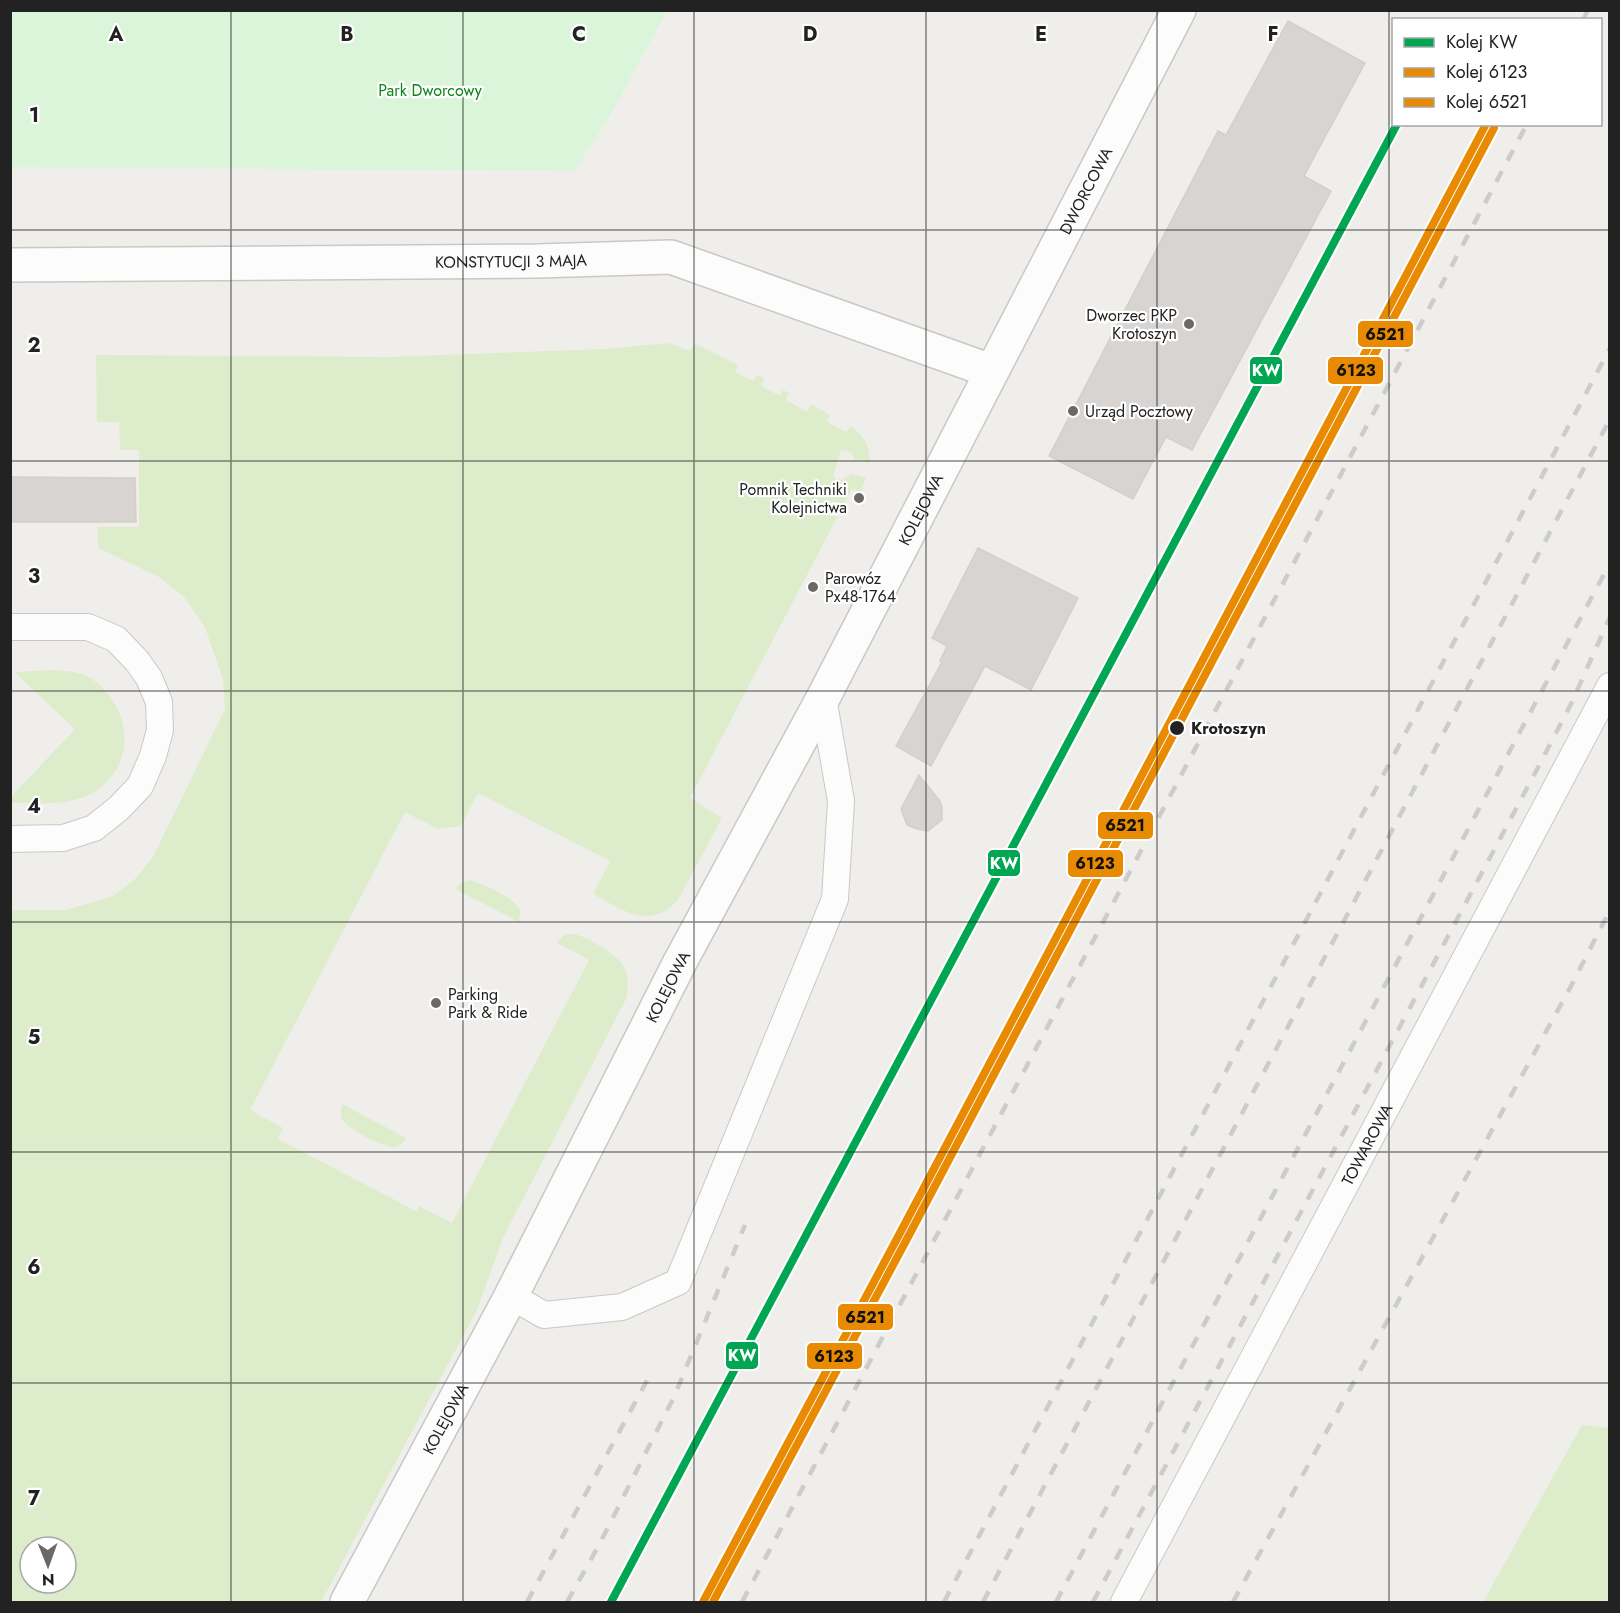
<svg xmlns="http://www.w3.org/2000/svg" width="1620" height="1613" viewBox="0 0 1620 1613" font-family="Jost,sans-serif">
	<style>
		.grass { fill: #ddeccb; fill-rule: evenodd }
		.park { fill: #daf5da }
		.building { fill: #d7d4d2; stroke: #d3d0cc; stroke-width: 1.5 }
		.lines { fill: none; stroke-linecap: round; stroke-linejoin: round }
		.service-casing { stroke: #c9c8c7; stroke-width: 28 }
		.minor-casing { stroke: #c9c8c7; stroke-width: 36 }
		.service { stroke: #fdfcfc; stroke-width: 26 }
		.minor { stroke: #fdfcfc; stroke-width: 33 }
		.rail { stroke: #ccc; stroke-width: 4.5; stroke-dasharray: 12 12; stroke-linecap: butt }
		.rail-1-casing { stroke: #fff; stroke-width: 12 }
		.rail-2-casing { stroke: #fff; stroke-width: 12 }
		.rail-3-casing { stroke: #fff; stroke-width: 12 }
		.rail-1 { stroke: #00a651; stroke-width: 8 }
		.rail-2 { stroke: #e98a03; stroke-width: 8 }
		.rail-3 { stroke: #e98a03; stroke-width: 8 }
		.grid { fill: none; stroke: #222; stroke-width: 1.5; stroke-opacity: 0.55 }
		.poi-dot { fill: #6a6968; stroke: #fff; stroke-width: 2 }
		.stop-dot { fill: #222; stroke: #fff; stroke-width: 2 }
		.labels { text-anchor: middle; stroke-width: 4.5; stroke-linejoin: round; paint-order: stroke }
		.park-label { font-size: 16px; fill: #0c8416; stroke: #fff }
		.street-label { font-size: 16px; fill: #222; stroke: #fff }
		.poi-label { font-size: 16px; fill: #222; stroke: #fff; text-anchor: start }
		.stop-label { font-size: 16px; font-weight: bold; fill: #222; stroke: #fff; text-anchor: start }
		.grid-label { font-size: 20px; text-anchor: middle; font-weight: bold; fill: #222; stroke: #fff; stroke-width: 4.5; stroke-linejoin: round; paint-order: stroke }
		.line-badge { stroke: #fff; stroke-width: 2 }
		.badge-label { font-size: 16px; text-anchor: middle; font-weight: bold; fill: #fff }
		.pale-badge-label { font-size: 16px; text-anchor: middle; font-weight: bold; fill: #111 }
	</style>
	<rect width="100%" height="100%" fill="#f0eeeb"/>
	<!-- grass -->
	<path class="grass" d="M669 343 690 351 694 343 738 365 735 372 753 381 757 375 764 378 761 386 780 396 783 390 789 393 786 400 807 412 811 404 830 415 827 422 846 432 851 426C865 437 869 444 870 463L854 459 851 452 841 449 833 477 842 480 851 474 866 477 861 492 852 489 690 798 722 818 678 900C649 931 623 910 593 894L610 861 478 793 461 826 438 829 405 812 250 1110 283 1128 278 1139 416 1211 419 1206 452 1223 589 960 557 943C561 938 565 933 572 934 584 934 617 955 623 965 629 975 628 986 627 997L503 1238 477 1310 321 1602H11L10 1170 12 1168 10 1167 11 910H66L113 896 135 879 153 857 225 709 223 680 205 627 184 597 159 577 98 548V527H139V450H120L119 422H97L96 355 388 357 604 349ZM30 1547H66V1583H30Z
		M53 670C65 671 79 671 89 677 130 703 139 761 97 790 73 807 38 803 11 803V797L75 729 14 672Z
		M469 880C484 884 514 897 521 911L519 922 455 889 461 883Z
		M342 1104 406 1138C403 1142 401 1146 395 1147 386 1149 345 1128 342 1119 340 1114 341 1109 342 1104Z
		M1582 1425 1609 1428V1602H1483Z"/>
	<!-- park -->
	<path class="park" d="M11 10H667V11L607 121 574 171 11 167Z"/>
	<!-- building -->
	<path class="building" d="M1288 21 1365 63 1304 176 1331 191 1192 450 1166 437 1133 499 1049 456 1218 131 1226 135Z
		M10 477 135 478 136 522H10Z
		M978 548 1078 598 1031 690 985 666 931 766 896 746 942 662 940 661 947 646 932 638Z
		M919 775 940 801 942 808V820L928 831 917 829 907 825 901 809Z"/>
	<g class="lines">
		<defs>
			<g id="service">
				<path d="M10 627H88L116 639 137 661 149 678 159 702 160 730 153 756 140 786 119 808 94 828 63 838 10 839"/>
				<path d="M511 1296 544 1315 622 1307 678 1282 835 899 841 801 823 698"/>
				<path id="s1" d="M1124 1602 1610 686"/>
			</g>
			<g id="minor">
				<path id="s2" d="M10 265 537 261 671 257 991 371"/>
				<path id="s3" d="M347 1602 511 1296 680 962 823 698 1179 10"/>
			</g>
		</defs>
		<!-- service casing -->
		<use href="#service" class="service-casing"/>
		<!-- minor casing -->
		<use href="#minor" class="minor-casing"/>
		<!-- service -->
		<use href="#service" class="service"/>
		<!-- minor -->
		<use href="#minor" class="minor"/>
		<!-- rail -->
		<path class="rail" d="M1583 20 1588 10
			M527 1602 650 1375
			M567 1602 599 1545 674 1397 745 1225
			M742 1602 1527 124
			M944 1602 1610 348
			M983 1602 1610 419
			M1056 1602 1610 563
			M1093 1602 1534 775 1571 704 1610 617
			M1233 1602 1570 988 1610 910"/>
		<defs>
			<path id="rail-1" d="M611 1602 1397 124"/>
			<path id="rail-2" d="M703 1602 900 1233 1486 124"/>
			<path id="rail-3" d="M713 1602 908 1237 1494 128"/>
		</defs>
		<!-- rail-1 casing -->
		<use href="#rail-1" class="rail-1-casing"/>
		<!-- rail-2 casing -->
		<use href="#rail-2" class="rail-2-casing"/>
		<!-- rail-3 casing -->
		<use href="#rail-3" class="rail-3-casing"/>
		<!-- rail-1 -->
		<use href="#rail-1" class="rail-1"/>
		<!-- rail-2 -->
		<use href="#rail-2" class="rail-2"/>
		<!-- rail-3 -->
		<use href="#rail-3" class="rail-3"/>
	</g>
	<!-- grid -->
	<path class="grid" d="M231 10V1602M463 10V1602M694 10V1602M926 10V1602M1157 10V1602M1389 10V1602M10 230H1610M10 461H1610M10 691H1610M10 922H1610M10 1152H1610M10 1383H1610"/>
	<!-- markers -->
	<g class="poi-dot">
		<circle cx="1189" cy="324" r="6"/>
		<circle cx="1073" cy="411" r="6"/>
		<circle cx="859" cy="498" r="6"/>
		<circle cx="813" cy="587" r="6"/>
		<circle cx="436" cy="1003" r="6"/>
	</g>
	<circle class="stop-dot" cx="1177" cy="728" r="8"/>
	<g class="labels">
		<!-- park labels -->
		<g class="park-label">
			<text x="430" y="96">Park Dworcowy</text>
		</g>
		<!-- street labels -->
		<g class="street-label">
			<text dy="6" stroke="none"><textPath href="#s3" startOffset="1593">DWORCOWA</textPath></text>
			<text dy="6" stroke="none"><textPath href="#s2" startOffset="501">KONSTYTUCJI 3 MAJA</textPath></text>
			<text dy="6" stroke="none"><textPath href="#s3" startOffset="1234">KOLEJOWA</textPath></text>
			<text dy="6" stroke="none"><textPath href="#s3" startOffset="694">KOLEJOWA</textPath></text>
			<text dy="6" stroke="none"><textPath href="#s1" startOffset="518">TOWAROWA</textPath></text>
			<text dy="6" stroke="none"><textPath href="#s3" startOffset="208">KOLEJOWA</textPath></text>
		</g>
		<!-- poi labels -->
		<g class="poi-label">
			<text x="1177" y="321" text-anchor="end">Dworzec PKP<tspan x="1177" dy="18">Krotoszyn</tspan></text>
			<text x="1085" y="417">Urząd Pocztowy</text>
			<text x="847" y="495" text-anchor="end">Pomnik Techniki<tspan x="847" dy="18">Kolejnictwa</tspan></text>
			<text x="825" y="584">Parowóz<tspan x="825" dy="18">Px48-1764</tspan></text>
			<text x="448" y="1000">Parking<tspan x="448" dy="18">Park &amp; Ride</tspan></text>
		</g>
		<!-- stop labels -->
		<g class="stop-label">
			<text x="1191" y="734">Krotoszyn</text>
		</g>
	</g>
	<g class="grid-label">
		<text x="116" y="41">A</text>
		<text x="347" y="41">B</text>
		<text x="579" y="41">C</text>
		<text x="810" y="41">D</text>
		<text x="1041" y="41">E</text>
		<text x="1273" y="41">F</text>
		<text x="34" y="122">1</text>
		<text x="34" y="352">2</text>
		<text x="34" y="583">3</text>
		<text x="34" y="813">4</text>
		<text x="34" y="1044">5</text>
		<text x="34" y="1274">6</text>
		<text x="34" y="1505">7</text>
	</g>
	<g class="line-badge">
		<rect x="1357" y="320" width="57" height="28" rx="6" fill="#e98a03"/>
		<rect x="1249" y="356" width="34" height="29" rx="6" fill="#00a651"/>
		<rect x="1327" y="356" width="57" height="29" rx="6" fill="#e98a03"/>
		<rect x="1097" y="811" width="57" height="29" rx="6" fill="#e98a03"/>
		<rect x="987" y="849" width="34" height="28" rx="6" fill="#00a651"/>
		<rect x="1067" y="849" width="57" height="29" rx="6" fill="#e98a03"/>
		<rect x="837" y="1303" width="57" height="28" rx="6" fill="#e98a03"/>
		<rect x="725" y="1341" width="34" height="29" rx="6" fill="#00a651"/>
		<rect x="806" y="1342" width="57" height="28" rx="6" fill="#e98a03"/>
	</g>
	<g class="badge-label">
		<text x="1266" y="376">KW</text>
		<text x="1004" y="869">KW</text>
		<text x="742" y="1361">KW</text>
	</g>
	<g class="pale-badge-label">
		<text x="1385" y="340">6521</text>
		<text x="1356" y="376">6123</text>
		<text x="1125" y="831">6521</text>
		<text x="1095" y="869">6123</text>
		<text x="865" y="1323">6521</text>
		<text x="834" y="1362">6123</text>
	</g>
	<!-- border -->
	<rect width="1620" height="1613" fill="none" stroke="#222222" stroke-width="24"/>
	<!-- legend -->
	<rect x="1392" y="18" width="210" height="108" fill="#ffffff" stroke="#a7a7a7" stroke-width="1.5"/>
	<rect x="1404" y="38" width="30" height="9" fill="#00a651" stroke="#a7a7a7" stroke-width="1.5"/>
	<text x="1446" y="48" font-size="18" fill="#222222">Kolej KW</text>
	<rect x="1404" y="68" width="30" height="9" fill="#e98a03" stroke="#a7a7a7" stroke-width="1.5"/>
	<text x="1446" y="78" font-size="18" fill="#222222">Kolej 6123</text>
	<rect x="1404" y="98" width="30" height="9" fill="#e98a03" stroke="#a7a7a7" stroke-width="1.5"/>
	<text x="1446" y="108" font-size="18" fill="#222222">Kolej 6521</text>
	<!-- north arrow -->
	<g transform="translate(48 1565) rotate(179)"><circle r="28" fill="#ffffff" stroke="#a7a7a7" stroke-width="1.5"/>
	<path d="M0-4.5L10 22L0 15L-10 22Z" fill="#6a6968"/>
	<text y="-9" font-size="16" font-weight="bold" text-anchor="middle" fill="#222222">N</text>
	</g>
</svg>
